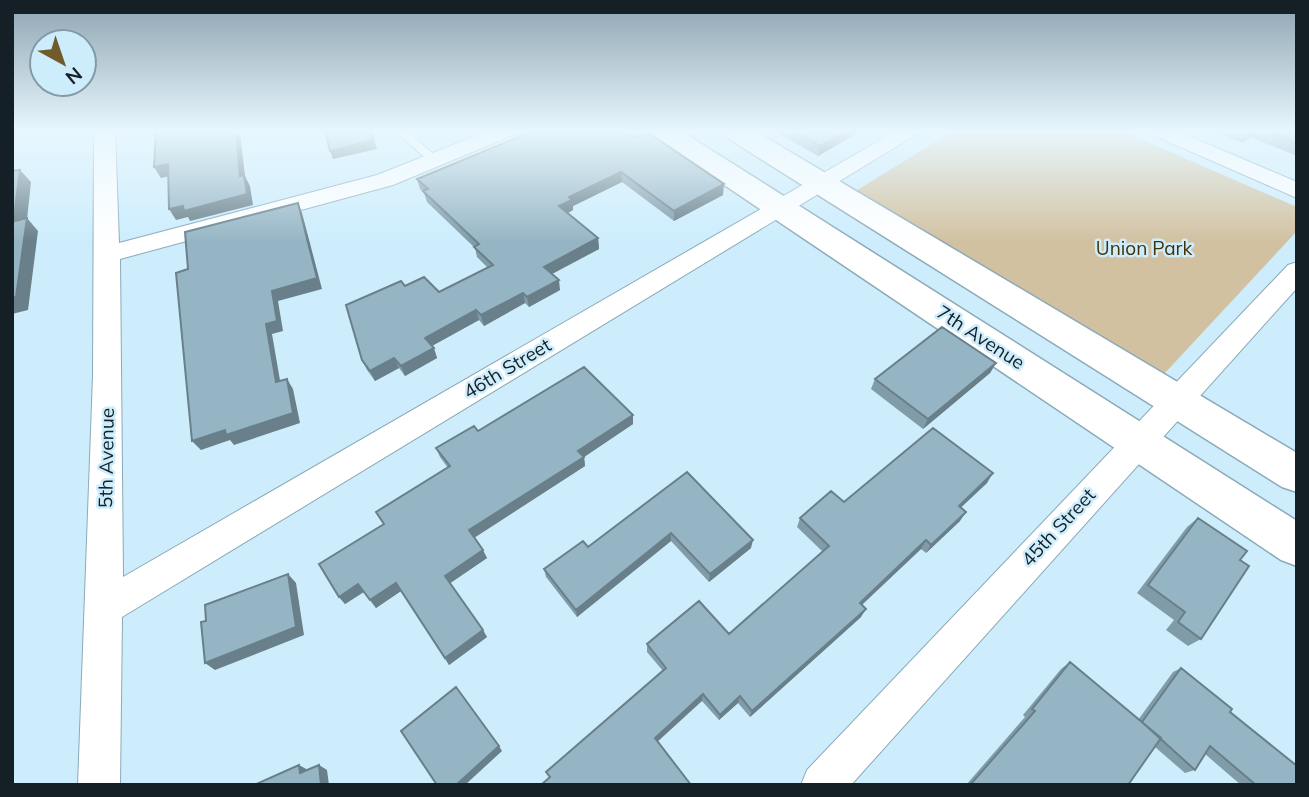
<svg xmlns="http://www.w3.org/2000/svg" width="1309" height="797" viewBox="0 0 1309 797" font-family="Mulish,sans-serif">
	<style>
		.green { fill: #d2c1a1 }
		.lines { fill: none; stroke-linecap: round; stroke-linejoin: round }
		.lane-casing { stroke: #8baab8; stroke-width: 2 }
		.street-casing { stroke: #8baab8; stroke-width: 2 }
		.secondary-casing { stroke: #8baab8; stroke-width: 3 }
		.lane { fill: #fff; fill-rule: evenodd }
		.street { fill: #fff; fill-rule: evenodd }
		.secondary { fill: #fff; fill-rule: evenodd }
		.wall { fill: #819ca9 }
		.shaded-wall { fill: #697f89 }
		.building { fill: #96b5c4; stroke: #697f89; stroke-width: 2 }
		.labels { text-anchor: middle; stroke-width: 5; stroke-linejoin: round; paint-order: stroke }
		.park-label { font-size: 19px; fill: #423108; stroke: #cdedfd }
		.street-label { font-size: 19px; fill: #142026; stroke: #cdedfd }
	</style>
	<rect width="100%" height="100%" fill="#cdedfd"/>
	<!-- green -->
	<path class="green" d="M953 131H1122L1297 207V231L1164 374 854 192Z"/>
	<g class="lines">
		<defs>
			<path id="lane" d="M395 131H407L439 159V163H431Z"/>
			<path id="street" d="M94 131H115L119 243 377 175 488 131H517L513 135 393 185 120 259 123 577 896 131H922L122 617 120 785H78L93 376Z
				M1150 131H1177L1297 182V198L1153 135Z
				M1297 262V288L851 785H801L807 770 1288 265Z"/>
			<path id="secondary" d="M649 131H681L1297 521V566L1281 560 653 137Z
				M722 131H755L1297 453V492L1282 487 726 137Z"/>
		</defs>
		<!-- lane casing -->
		<use href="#lane" class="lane-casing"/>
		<!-- street casing -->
		<use href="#street" class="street-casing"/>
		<!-- secondary casing -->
		<use href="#secondary" class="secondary-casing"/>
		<!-- lane -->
		<use href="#lane" class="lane"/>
		<!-- street -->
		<use href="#street" class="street"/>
		<!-- secondary -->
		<use href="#secondary" class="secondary"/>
	</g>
	<!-- wall -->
	<path class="wall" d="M533 131 723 195 674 221 622 182 573 206V210L568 213 598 238 599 249 552 274 560 290 529 307 525 303 484 326 479 320 432 346 437 358 405 376 399 368 375 381 367 370 362 360 405 286 439 292 488 268 477 257 475 248 427 202 424 193 420 189 417 179Z
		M774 131H861L818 156Z
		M1215 131H1297V156L1250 137 1243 143Z
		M996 363 990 373 923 429 871 389 875 379Z
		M633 424 584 457 585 466 474 538 487 558 450 583 487 637 449 665 401 591 376 608 364 592 345 604 339 597 383 524 448 468 440 457 436 448 478 431Z
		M687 472 751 548 709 582 671 541 577 617 546 577 544 569 588 547Z
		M987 483 961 507 960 521 926 553 921 549 862 605 861 617 750 717 738 703 719 720 702 701 541 785 663 671 647 652V644L729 634 823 552 797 527 800 518 844 502Z
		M1198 518 1240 560 1201 639 1188 646 1166 630 1174 620 1137 593 1187 527Z
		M1070 662 1138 720 1173 672 1181 668 1230 712 1296 785H1241L1205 754 1195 770 1185 773 1155 747 1128 785H966L1025 717 1023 715 1061 669Z"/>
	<!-- shaded-wall -->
	<path class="shaded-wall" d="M236 131H240L245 176 250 186 253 205 190 221 188 217 176 220 169 209 240 176Z
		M846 131H861L818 156 820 146Z
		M1252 131H1255L1250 137 1243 143Z
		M374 140 377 149 333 159 330 151Z
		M168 164 175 175 161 178 154 167Z
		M20 170 31 182 26 229 27 218 38 231 28 310 12 314 14 217Z
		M621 172 622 182 573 206V210L560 217 559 206 569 197Z
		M724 184 723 195 674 221V211Z
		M298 203 302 213 322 289 278 301 283 331 272 334 282 392 276 382 266 324 272 291Z
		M598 238 599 249 546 277 544 267Z
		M559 280 560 290 529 307 527 297Z
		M523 293 525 303 484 326 481 315Z
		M476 310 479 320 428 348 425 338Z
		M434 348 437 358 405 376 401 366Z
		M394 358 399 368 375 381 370 371Z
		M996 363 990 373 923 429 928 419Z
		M287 379 293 389 300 423 234 445 230 440 201 450 192 441Z
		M633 415V424L584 457 585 466 472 539 469 530 578 451Z
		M993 473 987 483 953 515 959 506Z
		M966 512 960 521 926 553 931 545Z
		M671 533V541L577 617 576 610Z
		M753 540 751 548 709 582 710 574Z
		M926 540 921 549 855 611 860 603Z
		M483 550 487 558 449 584 445 576Z
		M288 574 296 583 304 635 215 670 205 663Z
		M396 583 401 591 376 608 370 600Z
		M358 584 365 591 345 604 339 597Z
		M866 609 861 617 750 717 752 711Z
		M483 630 487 637 449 665 445 658Z
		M703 694 702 701 655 744V738Z
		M740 696 738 703 719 720 720 715Z
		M499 746 502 751 465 785H456Z
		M299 765 308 770 300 773Z
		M319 765 327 770 329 785H321Z"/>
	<!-- building -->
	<path class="building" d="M156 131H236L240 176 244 175 247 194 184 211 183 206 169 209 168 164 154 167Z
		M325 131H371L374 140 330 151Z
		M533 131H614L638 137 647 132 724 184 674 211 621 172 569 197 572 200 559 206 598 238 544 267 559 280 527 297 523 293 481 315 476 310 425 338 434 348 401 366 394 358 370 371 362 360 346 305 401 281 405 286 424 277 439 292 493 265 474 247 479 244 423 191 428 189 417 179Z
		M794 131H846L820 146Z
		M1268 131H1297V143Z
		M20 170 14 217 15 221 27 218 16 297 12 298V171Z
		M298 203 317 278 272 291 277 321 266 324 276 382 287 379 293 413 226 435 225 430 192 441 176 273 188 269 185 232Z
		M942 327 996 363 928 419 875 379Z
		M584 367 633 415 578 451 584 457 469 530 483 550 445 576 483 630 445 658 396 583 370 600 358 584 339 597 319 564 384 524 376 512 450 466 436 448 474 426 478 431Z
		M933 428 993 473 959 506 966 512 931 545 926 540 860 603 866 609 752 711 740 696 720 715 703 694 655 738 691 785H541L550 777 546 772 666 668 647 644 699 601 729 634 829 546 800 518 831 491 844 502Z
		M687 472 753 540 710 574 671 533 576 610 544 569 583 541 588 547Z
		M1198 518 1247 551 1240 560 1249 566 1201 639 1178 622 1185 612 1148 585Z
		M288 574 296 627 205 663 201 622 206 621 205 605Z
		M1070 662 1161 738 1128 785H970L1035 711 1032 709Z
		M1181 668 1232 709 1230 712 1297 766 1296 785H1256L1210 746 1195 770 1142 722Z
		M456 687 499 746 456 785H437L401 731Z
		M299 765 300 773 319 765 321 785H254Z"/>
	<!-- sky -->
	<linearGradient id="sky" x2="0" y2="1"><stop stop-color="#8da4b1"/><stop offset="0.54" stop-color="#e8f7fe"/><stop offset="1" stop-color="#e8f7fe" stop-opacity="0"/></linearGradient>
	<rect width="1309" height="242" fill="url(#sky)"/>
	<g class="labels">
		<!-- park labels -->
		<g class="park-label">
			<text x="1144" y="255">Union Park</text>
		</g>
		<!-- street labels -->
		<g class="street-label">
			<text transform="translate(981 337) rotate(33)" y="7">7th Avenue</text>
			<text transform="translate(507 368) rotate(-31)" y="7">46th Street</text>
			<text transform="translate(106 458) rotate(-89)" y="7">5th Avenue</text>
			<text transform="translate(1058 527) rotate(-47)" y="7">45th Street</text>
		</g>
	</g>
	<!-- border -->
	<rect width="1309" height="797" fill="none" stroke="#142026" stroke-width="28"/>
	<!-- north arrow -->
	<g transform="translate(63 63) rotate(140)"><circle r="33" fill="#cdedfd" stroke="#839ba7" stroke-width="2"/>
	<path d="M0-5L12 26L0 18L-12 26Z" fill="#725b2b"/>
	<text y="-10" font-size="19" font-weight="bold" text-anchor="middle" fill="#142026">N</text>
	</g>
</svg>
